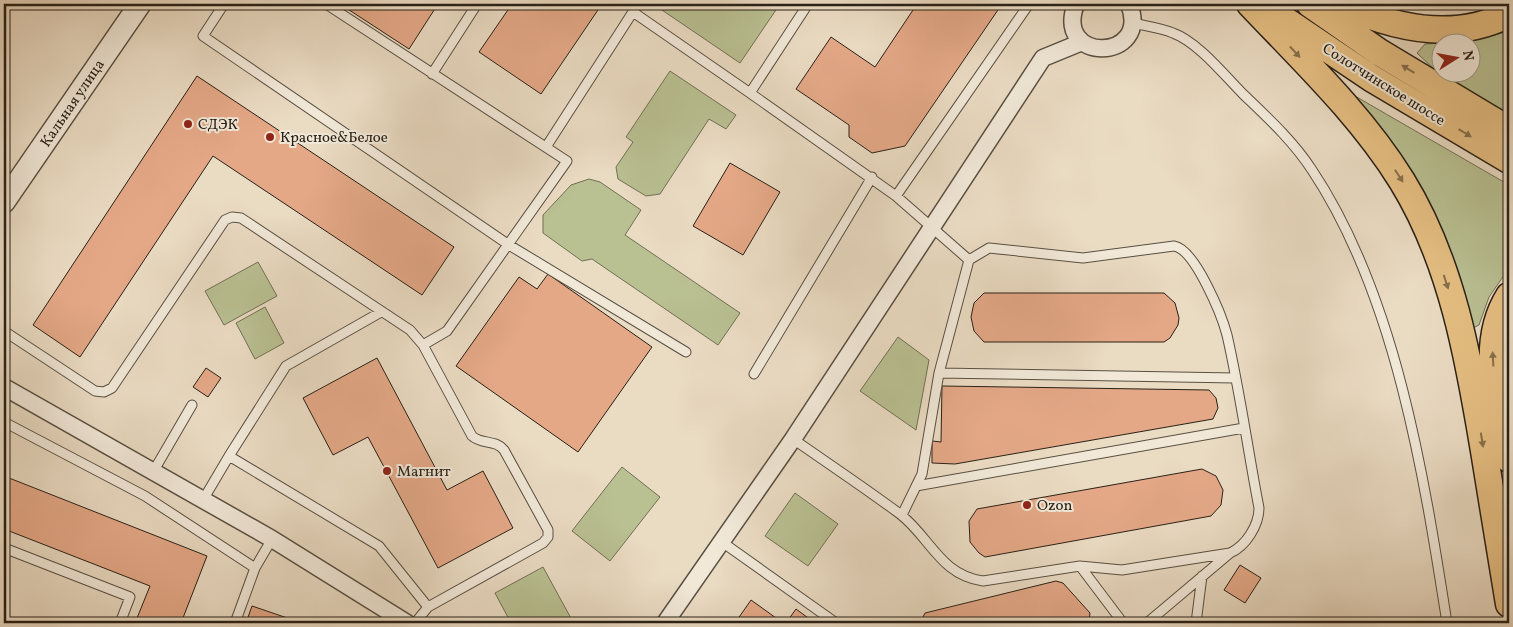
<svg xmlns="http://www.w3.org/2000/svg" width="1513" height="627" viewBox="0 0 1513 627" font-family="Vollkorn,serif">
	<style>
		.green { fill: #b9c092; stroke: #717054 }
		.building { fill: #e4a887; stroke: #292117 }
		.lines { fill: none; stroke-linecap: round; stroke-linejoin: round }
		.service-casing { stroke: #595042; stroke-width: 11 }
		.minor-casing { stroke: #595042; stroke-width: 19 }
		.tertiary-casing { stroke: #595042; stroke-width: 24 }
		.primary-casing { stroke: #292117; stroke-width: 29 }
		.service { stroke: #f1e8d8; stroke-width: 9 }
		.minor { stroke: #f1e8d8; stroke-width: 16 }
		.tertiary { stroke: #f1e8d8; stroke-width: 21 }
		.primary { stroke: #e5be82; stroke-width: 26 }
		.oneway { fill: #87704c }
		.poi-dot { fill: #8f2418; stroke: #f1e8d8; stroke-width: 2 }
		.labels { text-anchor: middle; stroke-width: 4; stroke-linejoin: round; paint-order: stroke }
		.street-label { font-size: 15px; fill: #292117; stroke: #f1e8d8 }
		.poi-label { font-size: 15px; fill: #292117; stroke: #f1e8d8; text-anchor: start }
	</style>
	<rect width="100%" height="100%" fill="#eadbc3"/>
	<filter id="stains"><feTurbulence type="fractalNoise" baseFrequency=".004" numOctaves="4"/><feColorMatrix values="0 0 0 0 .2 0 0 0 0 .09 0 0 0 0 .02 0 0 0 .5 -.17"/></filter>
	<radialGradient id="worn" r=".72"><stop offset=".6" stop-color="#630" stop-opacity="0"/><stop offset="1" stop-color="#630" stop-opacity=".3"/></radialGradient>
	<!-- green -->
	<path class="green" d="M661 4H780L740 63 659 8Z
		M1509 31V116L1435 70 1417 53 1425 44 1440 43V72H1470V42H1442L1475 40Z
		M670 71 736 115 726 129 709 119 660 194 646 196 618 179 616 167 633 142 626 137Z
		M1355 96 1509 185V268L1489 297 1479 325 1473 328 1391 142Z
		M589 179 600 182 641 210 625 235 740 313 718 345 592 259 582 261 543 233V215L571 185Z
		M258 262 277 296 224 325 205 291Z
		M265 307 284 343 255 359 236 323Z
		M898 337 929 360 916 430 860 391Z
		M622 467 660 497 610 561 572 531Z
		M795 493 838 524 808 566 765 536Z
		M543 567 573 622 511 623 495 593Z"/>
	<!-- building -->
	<path class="building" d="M340 4H438L409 49Z
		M512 4H602L541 94 479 52Z
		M917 4H1002L905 146 872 153 849 137V125L796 89 831 37 875 67Z
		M197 76 454 247 422 295 213 156 80 357 33 325Z
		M730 163 780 192 743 255 693 226Z
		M548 274 652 347 578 452 456 366 519 277 537 289Z
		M984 293H1164L1175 303 1179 318 1178 325 1170 338 1164 342H984L974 331 971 317 974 303Z
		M377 358 447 490 483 471 513 528 438 568 368 437 333 455 303 398Z
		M206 368 221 378 208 397 193 387Z
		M942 386 1209 390 1216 398 1218 408 1213 419 955 464 932 463V441L941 442Z
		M1202 469 1216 476 1223 490 1221 505 1211 516 985 557 979 553 970 542 969 521 977 509Z
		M4 476 207 556 181 623H135L150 586 4 529Z
		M1240 565 1261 578 1245 603 1224 590Z
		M1056 581 1063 583 1090 613 1089 623H920L925 613Z
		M751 600 783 623H735Z
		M252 606 302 623H246Z
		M796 609 815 623H786Z"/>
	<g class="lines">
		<defs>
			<path id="service" d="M224 4 203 36 509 245 686 352
				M326 4 567 161 447 331 423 345
				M808 4 750 93 896 196 1029 4
				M633 12 750 93
				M1133 23C1146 26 1161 28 1173 33 1198 42 1225 76 1244 95 1269 119 1293 141 1312 170 1396 296 1424 476 1447 623
				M432 74 477 4
				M546 147 638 4
				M4 331 95 391 104 392 112 388 225 220 232 217 241 218 410 330 423 345 472 436C482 445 495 439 504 450L548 530V537L543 543 428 607 415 623
				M939 373 1235 378
				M754 374 872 177
				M4 422 145 496 255 568
				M793 439C829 464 865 488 900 514 930 537 940 575 983 581L1080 566 1122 570 1230 553C1246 546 1259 525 1259 508 1248 451 1240 392 1227 335 1222 316 1195 249 1174 246L1083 258 989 248 969 260 896 196
				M229 456 286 366 381 312
				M153 472 192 405
				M916 486 1244 428
				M203 500 229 456 379 546 428 607
				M902 515 922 474 939 373 969 260
				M722 542 836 623
				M4 548 130 597 120 623
				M1080 566 1123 623
				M235 623 255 568 272 539
				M1147 623 1230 553
				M1196 623 1202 576"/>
			<path id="minor" d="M1076 4C1053 64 1152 62 1129 4
				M4 387 272 539 407 623
				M665 623 793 439 1043 58 1082 42"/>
			<path id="tertiary" d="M4 202 140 4"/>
			<path id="primary" d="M1250 4C1303 60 1361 115 1402 181 1452 262 1469 360 1484 451 1492 502 1501 553 1509 604
				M1310 4 1379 52 1509 130
				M1342 4C1395 29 1454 42 1509 14
				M1270 10 1371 78 1509 160
				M1509 296C1478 345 1499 406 1509 459"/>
		</defs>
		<!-- service casing -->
		<use href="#service" class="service-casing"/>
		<!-- minor casing -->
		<use href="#minor" class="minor-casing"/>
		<!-- tertiary casing -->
		<use href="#tertiary" class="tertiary-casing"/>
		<!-- primary casing -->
		<use href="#primary" class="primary-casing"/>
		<!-- service -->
		<use href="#service" class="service"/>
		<!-- minor -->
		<use href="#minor" class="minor"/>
		<!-- tertiary -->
		<use href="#tertiary" class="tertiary"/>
		<!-- primary -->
		<use href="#primary" class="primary"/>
	</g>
	<!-- one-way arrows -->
	<defs><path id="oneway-solid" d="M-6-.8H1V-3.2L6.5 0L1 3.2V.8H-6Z" transform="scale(1.25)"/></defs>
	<g class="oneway">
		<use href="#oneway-solid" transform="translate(1295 52) rotate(47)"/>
		<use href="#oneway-solid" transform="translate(1408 69) rotate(-149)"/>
		<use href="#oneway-solid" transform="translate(1465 133) rotate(31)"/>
		<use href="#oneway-solid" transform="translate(1399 176) rotate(57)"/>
		<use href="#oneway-solid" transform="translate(1446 282) rotate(72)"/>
		<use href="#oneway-solid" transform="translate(1493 359) rotate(-93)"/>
		<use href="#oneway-solid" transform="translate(1482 440) rotate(81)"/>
	</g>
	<!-- markers -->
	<g class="poi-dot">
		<circle cx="188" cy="124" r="5"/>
		<circle cx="270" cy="137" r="5"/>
		<circle cx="387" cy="471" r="5"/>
		<circle cx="1027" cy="505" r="5"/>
	</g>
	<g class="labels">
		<!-- street labels -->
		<g class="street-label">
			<text transform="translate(1384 84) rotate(32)" y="5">Солотчинское шоссе</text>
			<text transform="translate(72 103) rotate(-56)" y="5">Кальная улица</text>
		</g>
		<!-- poi labels -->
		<g class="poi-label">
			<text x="198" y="129">СДЭК</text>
			<text x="280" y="142">Красное&amp;Белое</text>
			<text x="397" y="476">Магнит</text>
			<text x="1037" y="510">Ozon</text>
		</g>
	</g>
	<!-- margin -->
	<rect width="1513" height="627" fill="none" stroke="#eadbc3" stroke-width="20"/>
	<rect x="5" y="5" width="1503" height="617" fill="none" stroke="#292117" stroke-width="2.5"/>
	<rect x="10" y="10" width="1493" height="607" fill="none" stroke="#292117"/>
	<!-- north arrow -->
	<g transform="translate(1456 58) rotate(79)"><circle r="24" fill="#f1e8d8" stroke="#a1988b"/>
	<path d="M0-4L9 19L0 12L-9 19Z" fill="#8f2418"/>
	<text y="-8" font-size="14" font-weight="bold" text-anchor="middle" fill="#292117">N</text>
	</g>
	<rect width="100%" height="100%" filter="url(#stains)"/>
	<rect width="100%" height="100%" fill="url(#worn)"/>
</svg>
